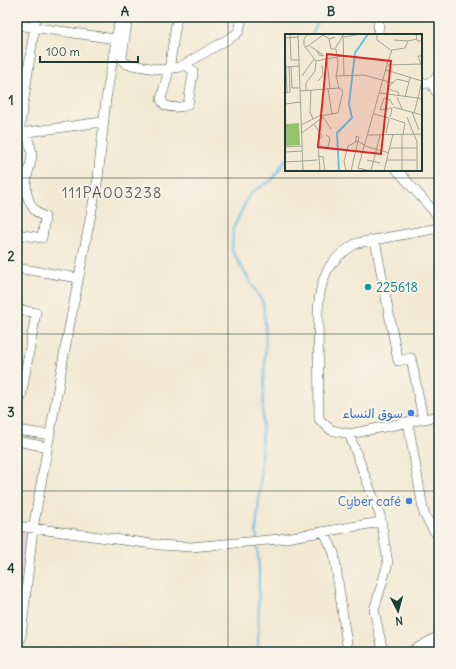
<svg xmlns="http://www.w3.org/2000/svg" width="456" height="669" viewBox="0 0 456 669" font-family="Delius,'Playpen Sans Arabic',sans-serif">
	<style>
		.built { fill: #f1d0e2 }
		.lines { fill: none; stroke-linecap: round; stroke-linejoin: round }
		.stream { stroke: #66c0e4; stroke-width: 2 }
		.minor-casing { stroke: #3f574c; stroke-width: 10 }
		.minor { stroke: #fff; stroke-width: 9 }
		.grid { fill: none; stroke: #1f3d34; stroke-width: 1; stroke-opacity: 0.55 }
		.culture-dot { fill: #0f9aa8; stroke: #f7f3e8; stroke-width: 1.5 }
		.shop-dot { fill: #3f7fe0; stroke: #f7f3e8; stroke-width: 1.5 }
		.labels { text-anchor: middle; stroke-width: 4; stroke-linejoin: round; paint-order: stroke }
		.culture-label { font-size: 13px; fill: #0d838f; stroke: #f7f3e8; text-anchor: start }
		.shop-label { font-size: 13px; fill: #366cbe; stroke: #f7f3e8; text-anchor: end }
		.quarter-label { font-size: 15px; letter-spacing: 1px; fill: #5d5a5d; stroke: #f7f3e8 }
		.inset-river { fill: none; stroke: #66c0e4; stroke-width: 2 }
		.inset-road { fill: none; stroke: #9ea493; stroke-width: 1 }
		.view { fill: #d62828; fill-opacity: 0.15; stroke: #d62828; stroke-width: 2 }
		.inset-edge { fill: none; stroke: #1f3d34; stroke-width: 2 }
		.neatline { fill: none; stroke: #1f3d34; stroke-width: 1.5 }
		.grid-label { font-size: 13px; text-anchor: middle; font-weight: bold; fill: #1f3d34 }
	</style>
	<rect width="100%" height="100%" fill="#f7f3e8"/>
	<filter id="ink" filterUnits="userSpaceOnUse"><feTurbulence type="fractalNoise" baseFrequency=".025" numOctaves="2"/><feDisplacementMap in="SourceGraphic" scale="8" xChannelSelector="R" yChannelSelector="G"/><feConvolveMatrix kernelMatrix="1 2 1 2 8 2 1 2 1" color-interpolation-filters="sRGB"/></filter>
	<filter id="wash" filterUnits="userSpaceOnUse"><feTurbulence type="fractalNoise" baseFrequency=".012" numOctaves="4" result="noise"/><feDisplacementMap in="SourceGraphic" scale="16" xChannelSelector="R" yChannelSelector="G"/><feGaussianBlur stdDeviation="0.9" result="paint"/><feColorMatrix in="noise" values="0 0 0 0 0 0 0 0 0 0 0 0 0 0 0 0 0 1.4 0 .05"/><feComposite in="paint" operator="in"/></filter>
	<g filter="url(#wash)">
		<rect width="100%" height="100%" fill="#f3e9d3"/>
		<!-- built -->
		<path class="built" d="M17 529 28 531 22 595 17 593Z"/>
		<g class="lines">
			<!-- stream -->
			<path class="stream" d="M312 35 317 24 318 17
				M257 538 256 529 260 490 266 333 263 303 232 251 233 229 250 193 272 180 286 159
				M257 544 259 568 258 652"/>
		</g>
	</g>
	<g filter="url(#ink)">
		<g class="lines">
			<defs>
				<path id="minor" d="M128 17 122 57 123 61 126 64 162 70 180 67 235 35 239 31 242 17
					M177 17 169 70 161 99C162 102 162 103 165 105 170 108 184 108 188 104L193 74V71L185 64
					M17 25 116 39
					M378 35 379 17
					M439 74C430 83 431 86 439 95
					M421 84 433 82
					M19 133 36 17
					M20 133 102 122
					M397 170 437 215 439 214
					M17 193 19 179 26 180
					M439 228 357 243C327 260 320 278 318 311L319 419 331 430 349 434 439 416
					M17 234 42 238 45 217C30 211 24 194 27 178 28 170 32 161 32 153 31 146 28 139 25 132
					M375 240 398 361 411 358 423 419
					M17 268 79 278
					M17 309 36 313 21 397H17
					M408 422 424 514 434 531 439 536
					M17 430 50 435
					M349 434 380 515 388 563 374 610 383 652
					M17 441 47 447
					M17 526 160 545 191 547 280 539 381 522
					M324 532 334 553 348 652
					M17 639 21 637 33 529 65 349 98 178 106 99 120 17
					M429 642 437 652
					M17 651 21 637
					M410 652 439 636"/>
			</defs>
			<!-- minor casing -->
			<use href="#minor" class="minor-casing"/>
			<!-- minor -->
			<use href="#minor" class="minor"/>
		</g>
	</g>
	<!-- grid -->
	<path class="grid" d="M228 17V652M17 178H439M17 334H439M17 491H439"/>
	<!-- markers -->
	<circle class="culture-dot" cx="368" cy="287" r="4"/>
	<g class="shop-dot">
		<circle cx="411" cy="413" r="4"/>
		<circle cx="409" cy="501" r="4"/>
	</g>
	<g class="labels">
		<!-- culture labels -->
		<g class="culture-label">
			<text x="376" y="292">225618</text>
		</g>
		<!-- shop labels -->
		<g class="shop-label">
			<text x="403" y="418">سوق النساء</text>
			<text x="401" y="506">Cyber café</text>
		</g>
		<!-- quarter labels -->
		<g class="quarter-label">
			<text x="112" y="198">111PA003238</text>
		</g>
	</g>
	<!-- overview -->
	<g transform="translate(285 34)">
		<rect width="137" height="137" fill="#f3e9d3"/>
		<path d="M14 89 15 111 0 112V90Z" fill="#96c26f"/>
		<path class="inset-river" d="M54 137 52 99 67 84 64 70 70 19 83 0"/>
		<path class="inset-road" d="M5 0 6 26H14M13 0 18 137M23 0 19 5V11L31 27 57 22M58 0 59 41M92 0V6L107 17M131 0 132 7H137M59 3 76 0M0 4 13 3M44 5 46 15H50L58 1M109 6 123 7M25 12 38 21V22L34 21 32 17M20 14 38 1 45 5 50 3M51 15 53 30 51 42 54 54M0 21 1 33M137 22H133L137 33M42 26 45 55M102 30 107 16 120 14 123 7 132 5M6 32 7 54H14M0 33 14 32M1 34 2 59M101 36 137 47M17 42 29 25M51 42 79 41 108 49M33 47 38 41 37 31M43 55 47 81M21 56V49L30 37 31 27M26 56 25 78 28 85M15 57 54 54 58 57 53 79 34 82 16 91M0 59 5 58 4 33M95 59 133 64 137 47M114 61 113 58 103 55 105 51 112 45 124 48M112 63 117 75M120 63 125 44M1 70 15 68M108 73 137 81M127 78 134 96M129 79 133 64 137 65M89 80 104 84M105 83 107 74 95 76 99 64 105 66 108 71M122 83 132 108V137M105 84 120 89 118 100M29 90 37 102 33 107 35 137M17 99 38 83 46 95M101 99 104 85M83 101 137 100M80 112 104 119M0 113 17 112M33 114 43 113 45 104 41 101M105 114H132M0 118 17 117M33 122 38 123 40 137M82 126 95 129M102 126H132M0 128 33 126M73 134 102 31 137 30M73 134 86 137M61 137 59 127 63 112 73 107 79 111M66 137 74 103 71 102V108M86 137 95 101M99 137 108 100M117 137V101"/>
		<path class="view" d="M42 20 106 27 96 120 33 113Z"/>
		<rect width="137" height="137" class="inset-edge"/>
	</g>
	<!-- margin -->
	<rect width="456" height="669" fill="none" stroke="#f7f3e8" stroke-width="44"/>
	<!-- north arrow -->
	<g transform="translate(398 611) rotate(174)" stroke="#f7f3e8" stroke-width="3" paint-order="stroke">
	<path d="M0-3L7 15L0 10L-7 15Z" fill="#1f3d34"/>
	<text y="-6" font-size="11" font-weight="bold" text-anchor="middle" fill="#1f3d34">N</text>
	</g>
	<!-- scale -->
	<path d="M40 56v6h98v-6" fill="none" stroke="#1f3d34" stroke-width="2"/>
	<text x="46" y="56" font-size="12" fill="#1f3d34" stroke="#f7f3e8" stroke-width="3" paint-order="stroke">100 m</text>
	<rect x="22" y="22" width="412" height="625" class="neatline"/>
	<g class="grid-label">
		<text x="125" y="16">A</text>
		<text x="331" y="16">B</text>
		<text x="11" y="105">1</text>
		<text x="11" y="261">2</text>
		<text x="11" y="417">3</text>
		<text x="11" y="573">4</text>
	</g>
</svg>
